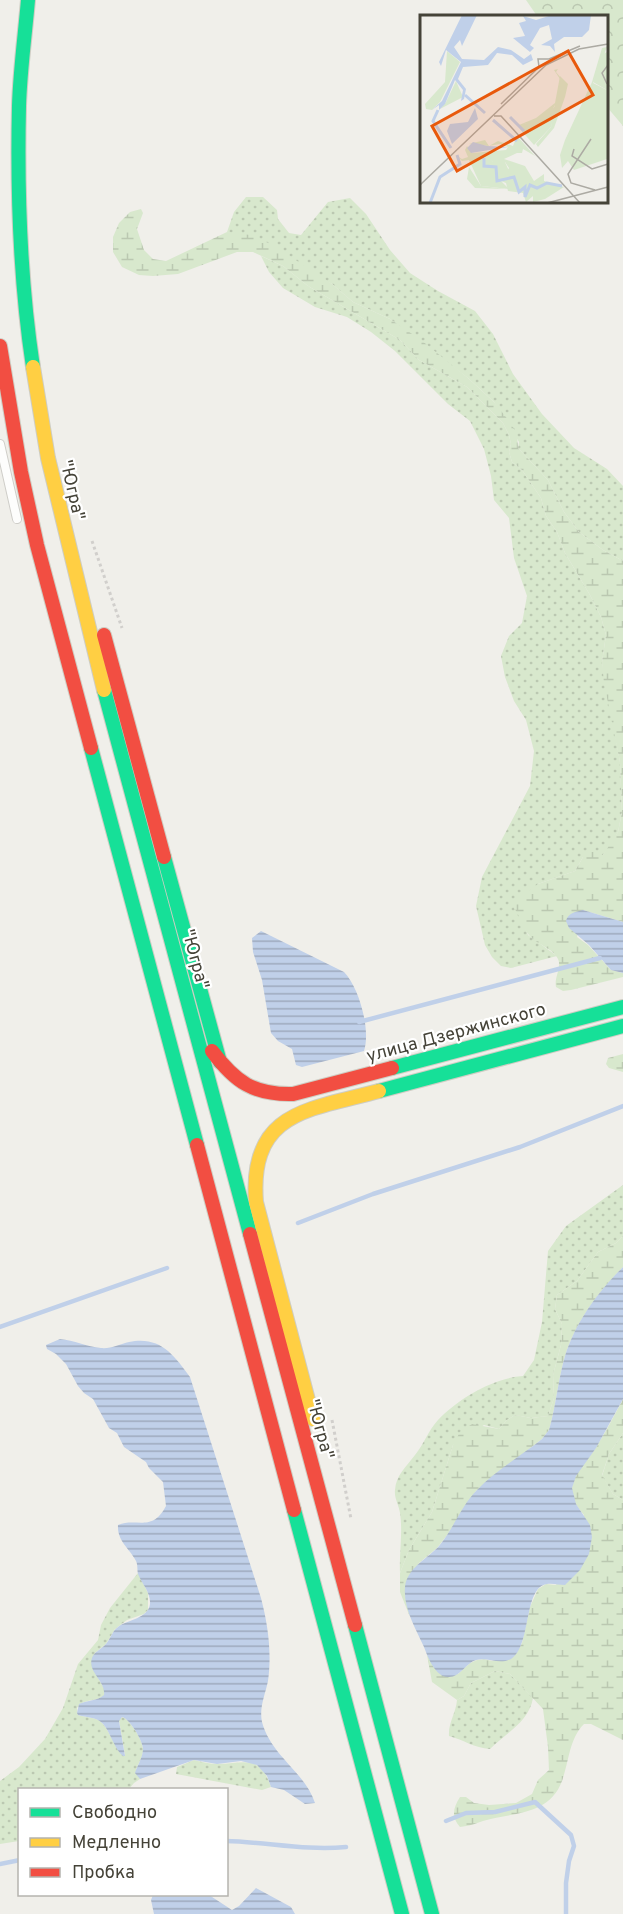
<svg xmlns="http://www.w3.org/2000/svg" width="623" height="1914" viewBox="0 0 623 1914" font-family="Overpass,sans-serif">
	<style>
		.grass { fill: url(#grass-dots) }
		.forest { fill: url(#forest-crowns) }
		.wetland { fill: url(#wetland-marsh) }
		.water { fill: url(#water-rules) }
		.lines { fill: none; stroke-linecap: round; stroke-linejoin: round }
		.stream { stroke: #c0d0e9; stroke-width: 4.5 }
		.lane-casing { stroke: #cecdc8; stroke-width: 10 }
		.fast-casing { stroke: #cecdc3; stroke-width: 16 }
		.slow-casing { stroke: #cecdc3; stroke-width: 16 }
		.jam-casing { stroke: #cecdc3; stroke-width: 16 }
		.path { stroke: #d1cfcc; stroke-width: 3; stroke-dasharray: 3 3; stroke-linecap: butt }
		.lane { stroke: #fdfdfc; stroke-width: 8 }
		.fast { stroke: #16e098; stroke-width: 14 }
		.slow { stroke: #ffcf43; stroke-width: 14 }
		.jam { stroke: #f24e42; stroke-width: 14 }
		.labels { text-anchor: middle; stroke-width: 4.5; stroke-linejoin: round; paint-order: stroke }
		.street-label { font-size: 18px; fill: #454338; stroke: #fff }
		.inset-river { fill: none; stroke: #c0d0e9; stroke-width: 3 }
		.inset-road { fill: none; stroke: #acaaa3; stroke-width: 1.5 }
		.view { fill: #e8590c; fill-opacity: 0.15; stroke: #e8590c; stroke-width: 3 }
		.inset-edge { fill: none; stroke: #454338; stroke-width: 3 }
	</style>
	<defs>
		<pattern id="grass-dots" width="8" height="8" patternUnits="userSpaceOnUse" patternTransform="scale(1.5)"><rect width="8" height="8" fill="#d8e8cd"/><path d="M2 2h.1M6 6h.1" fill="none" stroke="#bbc8b1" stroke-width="1.8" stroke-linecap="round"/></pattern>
		<pattern id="forest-crowns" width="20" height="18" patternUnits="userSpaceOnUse" patternTransform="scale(1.5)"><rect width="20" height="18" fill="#d8e8cd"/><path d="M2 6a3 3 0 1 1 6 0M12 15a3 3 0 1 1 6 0" fill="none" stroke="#bbc8b1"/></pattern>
		<pattern id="wetland-marsh" width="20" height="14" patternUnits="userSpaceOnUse" patternTransform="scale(1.5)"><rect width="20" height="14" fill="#d8e8cd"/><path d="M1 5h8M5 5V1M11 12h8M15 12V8" fill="none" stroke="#bbc8b1"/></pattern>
		<pattern id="water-rules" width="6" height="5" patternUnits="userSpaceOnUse" patternTransform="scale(1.5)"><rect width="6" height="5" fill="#c0d0e9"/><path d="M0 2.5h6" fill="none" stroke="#9eaabe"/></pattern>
	</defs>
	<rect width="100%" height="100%" fill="#f0efea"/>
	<!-- grass -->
	<path class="grass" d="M246 197H263L277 210 278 219 289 233 301 235 328 202 350 198 366 214 390 250 410 273 438 291 475 311 493 334 513 374 542 414 574 448 607 469 623 486V561L603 550 579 532 564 512 548 480 518 448 519 442 494 402 468 378 390 319 353 302 332 284 227 232 234 212Z
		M261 256 283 266 308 286 400 340 419 360 467 387 503 423 509 435 511 444 509 452 512 462 522 470 541 498 546 516 557 532 565 553 590 595 601 617 606 635 602 662 620 762 622 812 618 832 610 847 602 856 583 857 575 871 538 884 521 918 528 935 557 956 511 968 501 966 492 957 485 945 476 906 482 877 530 786 534 751 526 720 514 701 505 677 501 656 509 636 522 623 527 596 514 558 509 518 494 500 491 476 484 449 470 421 448 404 395 351 371 332 347 317 315 307 283 288 269 272Z
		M623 1185V1236L616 1243 598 1252 577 1281 557 1295 555 1309 562 1324 561 1345 553 1375 554 1398 548 1416 531 1418 515 1415 507 1420 499 1429 484 1425 453 1445 432 1512 409 1550 400 1573C399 1553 403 1533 400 1513 399 1505 394 1498 395 1490 396 1475 406 1467 415 1455 424 1444 428 1431 438 1420 459 1398 493 1378 523 1376L534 1360 542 1322 548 1251 566 1226Z
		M623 1433V1500L613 1494 602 1476 609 1454Z
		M138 1573 148 1593V1610L144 1614 127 1620 115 1629 106 1644 95 1653 97 1676 105 1690 104 1696C95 1702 84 1698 77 1708L78 1715C85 1717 92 1717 98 1720 108 1724 112 1746 125 1755L119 1720 122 1717C130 1719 145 1743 143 1752 142 1758 138 1764 136 1770L140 1779 134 1783 129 1789 20 1790 19 1841 0 1844V1781L19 1767 45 1739 63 1708 78 1664 98 1640 101 1625 110 1608Z
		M495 1671 510 1674 533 1698C529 1722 506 1733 490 1749 474 1748 464 1740 449 1736 448 1723 456 1713 457 1700L464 1696 471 1683Z
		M194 1760C202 1762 210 1764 218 1764 245 1763 260 1754 271 1787L262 1790 176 1774 177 1767Z"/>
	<!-- forest -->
	<path class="forest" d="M526 0H623V126L607 107 606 16H537Z"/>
	<!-- wetland -->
	<path class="wetland" d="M141 209 143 213 137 229 144 250 153 259 166 261 227 232 250 235 273 245 332 284 353 302 390 319 421 340 468 378 494 402 509 421 517 434 518 448 548 480 564 512 579 532 603 550 623 561V922L583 910 577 937 588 945 611 970 623 973V977L571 990 563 991 556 987C554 977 562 967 558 959 553 948 535 944 528 934 522 926 520 916 514 908L517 899 538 884 575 871 583 857 591 849 603 855 618 832 622 812 620 762 604 683 602 662 606 635 601 617 590 595 565 553 557 532 546 516 541 498 522 470 512 462 509 452 511 444 509 435 503 423 467 387 419 360 400 340 308 286 283 266 253 252H237L178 274 153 276 139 275 122 267 113 252V237L119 223 130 212Z
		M623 1054V1072L609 1068 606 1064 608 1058Z
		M623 1236V1267C598 1293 576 1321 565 1356 558 1380 556 1406 549 1430L542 1439 476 1491 448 1534 437 1548 419 1563 405 1593 410 1617 400 1592V1573L409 1550 432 1512 453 1445 460 1432 472 1424 499 1429 507 1420 515 1415 531 1418 548 1416 554 1398 553 1375 561 1345 562 1324 555 1309 557 1295 577 1281 598 1252 616 1243Z
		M623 1399V1433L609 1454 602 1475 613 1494 623 1500V1740L591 1724H584C569 1739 569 1762 562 1781 549 1816 513 1812 483 1821 475 1824 469 1826 460 1827 451 1817 453 1808 460 1797H466L474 1803 489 1805 516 1803 532 1794 538 1780 549 1770 548 1747 543 1709 510 1674 495 1671 471 1683 464 1696 457 1700 432 1682 427 1655 434 1667 458 1674 470 1663 477 1660 484 1659 492 1661 516 1654 522 1643 530 1607 538 1589 546 1584 556 1585 584 1515C578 1508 572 1500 572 1490 572 1475 587 1461 595 1449 605 1433 614 1416 623 1399Z"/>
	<!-- water -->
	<path class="water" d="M583 910 623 922V973L611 970 589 945 569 928 566 921C568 913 575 912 583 910Z
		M261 931 344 972C359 987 371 1030 364 1051L302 1067 296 1065 292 1049 278 1041 271 1033 262 980 253 952 252 938Z
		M623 1267V1399L596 1448 576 1476 572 1488 576 1504 590 1525 592 1537 589 1554 580 1570 565 1585C560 1585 552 1583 547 1584 523 1587 532 1646 511 1659 499 1665 488 1657 476 1660 466 1663 460 1677 449 1677 436 1678 428 1658 424 1647 416 1629 403 1608 405 1587 407 1568 427 1559 439 1546 454 1528 461 1506 477 1490 496 1470 521 1456 542 1439L549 1430C556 1406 558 1380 565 1356 576 1321 598 1292 623 1267Z
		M60 1339C74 1340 87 1347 101 1348 111 1349 120 1344 129 1342 160 1336 173 1354 190 1377L261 1598C268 1625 272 1653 268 1681 265 1695 259 1708 262 1722 271 1756 305 1772 315 1803L305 1804 284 1790 271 1787 267 1776 257 1765 241 1761 217 1764 194 1760 140 1779 135 1773C137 1766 143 1757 143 1749 143 1741 130 1719 122 1717L119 1721 125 1756H123C113 1748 109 1725 98 1720 92 1717 85 1717 78 1715L77 1713 79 1704C88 1700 97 1701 104 1695 106 1681 87 1672 92 1658 94 1652 100 1650 105 1645 110 1640 112 1631 118 1627 128 1619 148 1619 150 1604 151 1593 142 1584 138 1574 137 1570 138 1565 136 1561 129 1548 117 1541 118 1525 136 1517 152 1533 166 1506L163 1482 149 1468 146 1462 124 1447 117 1433 109 1428 93 1399 84 1393 78 1386 66 1364 56 1354 47 1349 46 1345Z
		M256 1888 291 1907 295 1914H154L151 1900 153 1895H209L232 1910 239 1906Z"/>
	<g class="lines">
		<!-- stream -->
		<path class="stream" d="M359 1022 600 958
			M298 1223 373 1194 520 1147 623 1106
			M0 1327 167 1268
			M446 1821 466 1813 495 1812 535 1802 571 1835 574 1846 569 1861 566 1883V1914
			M226 1841C267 1842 306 1851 346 1847
			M0 1864 20 1860"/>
		<defs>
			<path id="lane" d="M0 444 17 519"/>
			<path id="fast" d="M28 0C25 35 20 71 19 106 17 193 20 281 33 367
				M104 690 250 1234
				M91 748 197 1145
				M164 857 220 1062
				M392 1068 623 1007
				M379 1091 623 1026
				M294 1510 402 1914
				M355 1625 432 1914"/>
			<path id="slow" d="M33 367 48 458 104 690
				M313 1419 256 1202C249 1111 309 1110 379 1091"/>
			<path id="jam" d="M0 346 21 472 37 545 91 748
				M104 635 164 857
				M212 1051C235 1082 254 1095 293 1094L392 1068
				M197 1145 294 1510
				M250 1234 355 1625"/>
		</defs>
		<!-- lane casing -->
		<use href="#lane" class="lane-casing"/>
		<!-- fast casing -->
		<use href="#fast" class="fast-casing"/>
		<!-- slow casing -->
		<use href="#slow" class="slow-casing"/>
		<!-- jam casing -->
		<use href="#jam" class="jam-casing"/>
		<!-- path -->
		<path class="path" d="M92 541 122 628
			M332 1420 351 1519"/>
		<!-- lane -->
		<use href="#lane" class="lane"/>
		<!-- fast -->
		<use href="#fast" class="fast"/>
		<!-- slow -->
		<use href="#slow" class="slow"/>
		<!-- jam -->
		<use href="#jam" class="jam"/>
	</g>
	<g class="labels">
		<!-- street labels -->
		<g class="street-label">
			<text transform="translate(73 490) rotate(77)" y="6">"Югра"</text>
			<text transform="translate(196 959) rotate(75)" y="6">"Югра"</text>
			<text transform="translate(456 1032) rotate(-15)" y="6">улица Дзержинского</text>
			<text transform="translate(321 1429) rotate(75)" y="6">"Югра"</text>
		</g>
	</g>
	<!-- overview -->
	<g transform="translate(420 15)">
		<rect width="188" height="188" fill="#f0efea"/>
		<path d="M27 36 40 47 20 87 12 95 6 94 5 89 25 67ZM187 37V75L173 67 183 39ZM140 61 148 69 145 82 134 113 118 132 116 129 131 112 135 90 128 103 115 112 104 108 102 113 99 110 116 103 135 88ZM36 66 43 82 20 94 26 87ZM69 136 99 137 84 144 105 151 114 166 124 159V166L144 172 125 184 113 187V181L106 187 103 178 88 176 86 168 81 166 89 153 85 147H73L67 143ZM49 152 61 171 86 174 55 173 47 164Z" fill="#d8e8cd"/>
		<path d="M187 32 173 68 187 75V144L154 155 148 146 142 153 140 140 145 125 172 67 182 33Z" fill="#d8e8cd"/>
		<path d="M138 54 136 57 141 63 140 79 131 112 114 130 100 114 104 108 117 111 137 89 140 64 134 55ZM97 121 115 141 103 134 102 138H66L73 147H85L89 156 81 166 89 174 61 171 49 145 42 146 37 141 42 144 48 142 45 135 47 131 52 138 86 135 88 132 80 129 68 131 49 129 65 125 69 131 78 126 93 131Z" fill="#d8e8cd"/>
		<path d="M42 0H57L42 31 40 25 34 32 42 44 64 45 78 32 91 35 104 44 111 39 113 45 103 50 92 40 77 38 68 50 43 52 38 64 46 74 44 84 41 86 43 75 35 65 25 89 19 95V90L12 95 22 86 41 47 26 35 21 51 19 47ZM132 0H171L169 15 162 22H144L134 29 135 37 130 31 121 30 132 24 129 10 120 13 110 30 114 33 110 37 93 23 105 21 99 8 106 6 103 1 116 5ZM55 93 58 104 32 129 27 116 30 109 48 107ZM53 127 67 131 88 132 51 138 47 133Z" fill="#c0d0e9"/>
		<path class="inset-river" d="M45 80 65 98M18 95 13 106 31 133M90 102 104 116M73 105 97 126M64 143V151L76 152 77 166 94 162 99 177 105 172V182L110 170 117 173 127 168 142 171M10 188 20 162 40 149 37 140"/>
		<path class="inset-road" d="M187 69 182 58 188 50M81 89 119 52 118 44H129L160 31M74 101H81L160 188M171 124 148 159 151 168 175 175M154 134 152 141 172 154 188 149M0 170 126 50 159 34 188 29M127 188 188 172"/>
		<path class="view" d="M148 36 173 80 37 156 12 111Z"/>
		<rect width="188" height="188" class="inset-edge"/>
	</g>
	<!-- legend -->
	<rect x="18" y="1788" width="210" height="108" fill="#ffffff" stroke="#b5b4af" stroke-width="1.5"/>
	<rect x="30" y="1808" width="30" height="9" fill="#16e098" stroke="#b5b4af" stroke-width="1.5"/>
	<text x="72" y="1818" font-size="18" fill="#454338">Свободно</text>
	<rect x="30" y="1838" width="30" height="9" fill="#ffcf43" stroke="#b5b4af" stroke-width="1.5"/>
	<text x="72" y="1848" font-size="18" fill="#454338">Медленно</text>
	<rect x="30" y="1868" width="30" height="9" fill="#f24e42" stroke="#b5b4af" stroke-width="1.5"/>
	<text x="72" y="1878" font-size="18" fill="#454338">Пробка</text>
</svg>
